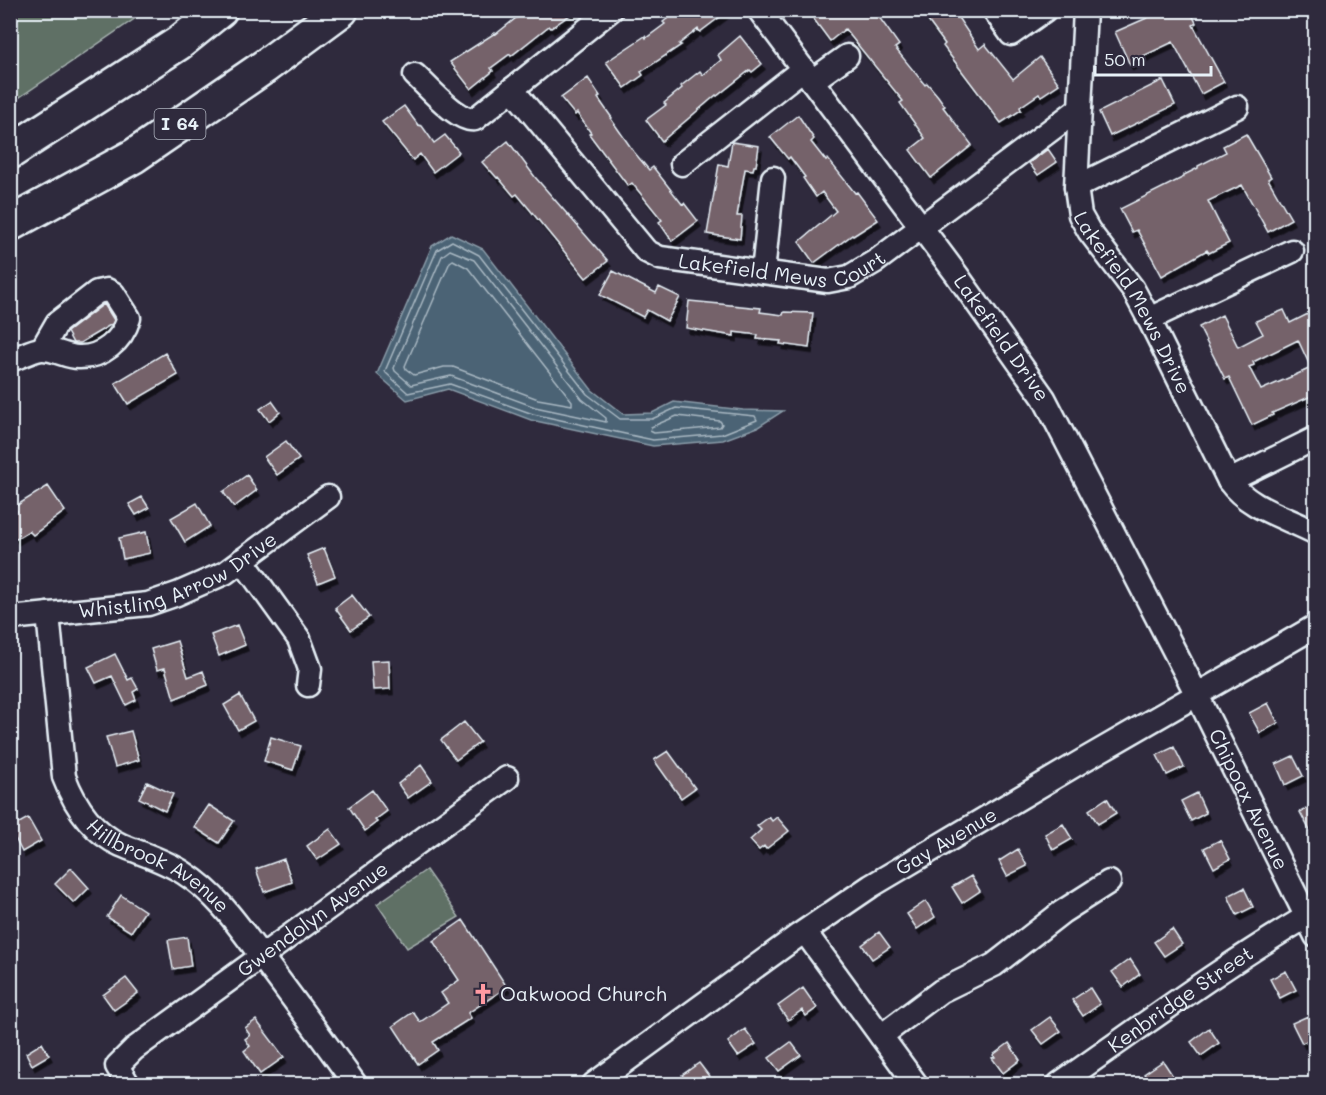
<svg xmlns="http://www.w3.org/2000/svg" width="1326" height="1095" viewBox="0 0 1326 1095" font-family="Mali,sans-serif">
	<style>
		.green { fill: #5f6f65; stroke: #a4b0ae; stroke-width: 1.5 }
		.water { fill: #4b6374; stroke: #8a9ca9; stroke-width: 1.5 }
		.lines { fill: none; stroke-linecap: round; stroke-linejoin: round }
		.shore { stroke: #a9b8c3; stroke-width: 1.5 }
		.building { fill: #75626a; stroke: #e8f1f8; stroke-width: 1.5; fill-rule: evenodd; filter: url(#shadow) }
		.minor-casing { stroke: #e8f1f8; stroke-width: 27 }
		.highway-casing { stroke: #e8f1f8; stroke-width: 38 }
		.minor { stroke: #2f2a3d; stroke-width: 22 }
		.highway { stroke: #2f2a3d; stroke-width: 33 }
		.labels { text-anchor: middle; stroke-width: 5; stroke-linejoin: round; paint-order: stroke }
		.shield { fill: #2f2a3d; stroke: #b0b5c0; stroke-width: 1.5 }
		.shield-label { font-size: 18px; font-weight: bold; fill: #e8f1f8 }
		.street-label { font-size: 20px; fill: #e8f1f8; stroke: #2f2a3d }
		.poi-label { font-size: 20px; fill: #e8f1f8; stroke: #2f2a3d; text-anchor: start }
	</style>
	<defs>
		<filter id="shadow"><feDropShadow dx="3" dy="5.5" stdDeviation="0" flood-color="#0009"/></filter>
	</defs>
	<rect width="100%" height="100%" fill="#2f2a3d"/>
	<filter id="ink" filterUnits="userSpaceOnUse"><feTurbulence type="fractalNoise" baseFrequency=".0167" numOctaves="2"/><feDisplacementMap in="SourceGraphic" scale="12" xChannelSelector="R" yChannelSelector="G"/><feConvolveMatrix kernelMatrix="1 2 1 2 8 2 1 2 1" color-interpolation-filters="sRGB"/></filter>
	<g filter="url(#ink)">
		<!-- green -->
		<path class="green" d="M11 10H146V11L11 103Z
			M426 870 459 917 407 948 377 904Z"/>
		<!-- water -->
		<path class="water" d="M451 234 483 249 592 390 623 414 652 413 674 402 743 410 783 411 758 427 723 440 653 446 531 420 448 389 407 400 377 374 432 246Z"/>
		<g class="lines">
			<!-- shore -->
			<path class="shore" d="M452 241 479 255 587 394 620 419H652L676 408 755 416 757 420 722 434 653 440 533 414 450 384 408 393 386 373 385 371 437 250Z
				M450 250 474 260 582 399 606 418V422L535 407 451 376 411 385 395 371 394 368 442 256Z
				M453 260 468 268 572 401V405L538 399 453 367H444L414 375 406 369 405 366 450 262Z
				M677 416 720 421 722 424 720 427 654 433 650 431 651 427Z"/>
		</g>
		<!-- building -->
		<path class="building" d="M526 10H577L551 28 549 26 511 56 510 54 491 68 493 71 471 89 450 62 495 33 496 34Z
			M679 10H729L700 32 698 29 679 44 681 45 641 72 643 75 625 88 606 62 645 36 646 38 665 24 663 22Z
			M807 10H874L899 45 895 48 925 85 927 83 938 96 945 106 943 107 972 145 931 178 910 150 925 138 900 103 903 101 845 29 830 41Z
			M920 10H953L979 49 985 44 1013 79 1040 57 1059 84 1041 96 1039 94 1020 107 1021 110 1001 123 943 46 945 44Z
			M1165 10H1190L1196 23 1193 25 1224 82 1201 94 1173 42 1141 57 1142 59 1130 65 1115 32Z
			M740 36 762 64 752 72 750 70 717 96 716 95 662 141 646 120 666 105 664 103 682 88 681 86 700 71 703 75 721 60 718 55Z
			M588 78 600 96 598 98 612 118 611 119 634 152 649 170 653 167 682 204 684 203 698 221 672 241 659 222 662 220 632 183 628 186 589 134 591 133 577 113 575 115 561 98Z
			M1163 80 1175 105 1110 136 1099 112Z
			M404 106 418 125 422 126 434 143 445 135 459 152 433 172 420 154 413 160 382 122Z
			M798 115 814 139 811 142 826 161 828 159 855 193 857 192 878 220 853 236 852 235 814 263 799 242 836 211 822 192 816 197 803 178 805 177 790 157 788 159 770 137Z
			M1246 134 1271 177 1268 179 1291 219 1268 232 1242 185 1208 201 1229 243 1209 253 1207 250 1162 276 1137 230 1132 232 1120 209 1184 177V175L1198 168V166L1226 152 1223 146Z
			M508 141 535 177 608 261 586 278 517 194 514 196 498 177 497 178 491 171H490L482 162Z
			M732 142 759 146 756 166H754L753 170 745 169 737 216H742L740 239 707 234 719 164 728 166Z
			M1048 149 1057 162 1038 175 1029 163Z
			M613 271 656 293 659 287 680 297 667 321 647 310 643 317 600 295Z
			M689 301 761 308 760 312 783 315 784 312 813 313 809 348 780 344 781 341 757 339 758 335 734 332V336L686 328Z
			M104 304 114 320 112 324 80 343H73L67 332Z
			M1284 310 1290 323 1316 310V394L1272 413 1273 415 1252 425 1229 377 1225 379 1199 327 1222 315 1238 347 1263 334 1256 321ZM1298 340 1311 368 1261 390 1249 367 1254 365 1253 362Z
			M165 353 178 375 128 404 115 383Z
			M272 401 280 412 269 421 260 409Z
			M286 441 299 459 277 475 264 457Z
			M247 475 257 490 234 507 223 492Z
			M48 486 65 511 33 535 29 531 16 539 10 532V516L17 511 14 507Z
			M142 497 149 508 136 515 129 504Z
			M197 503 210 526 185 542 171 518Z
			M146 532 150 553 123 559 119 538Z
			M324 548 335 576 318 583 307 555Z
			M352 595 369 617 351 630 335 608Z
			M237 625 245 645 219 656 211 635Z
			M177 641 188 677 203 671 208 685 174 699 165 668 157 670 151 649Z
			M115 654 128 680 132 678 138 689 133 692 136 700 126 705 112 676 96 683 88 667Z
			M389 660 390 689 373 690 371 661Z
			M240 695 254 721 238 730 224 705Z
			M1268 703 1278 723 1260 733 1249 713Z
			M464 722 480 742 456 760 441 740Z
			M131 731 139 760 115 767 106 737Z
			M271 737 301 746 293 770 264 761Z
			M1174 747 1184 767 1167 775 1157 755Z
			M668 751 695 788 681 798 654 760Z
			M1293 756 1303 776 1285 785 1276 764Z
			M421 765 432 781 408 798 398 784Z
			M147 782 173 794 165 811 139 798Z
			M372 790 387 811 375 820 377 822 365 831 349 807Z
			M1197 793 1206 813 1191 821 1181 801Z
			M1107 798 1116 813 1098 824 1089 810Z
			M1316 804V842L1300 812Z
			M209 805 234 821 219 843 194 827Z
			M769 817 772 821 777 817 789 831 766 849 764 846 759 850 750 840 761 830 757 826Z
			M28 818 41 841 22 852 10 828Z
			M1063 824 1072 839 1053 850 1045 834Z
			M330 829 341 844 317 860 307 846Z
			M1220 840 1230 859 1214 868 1204 848Z
			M1018 849 1027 866 1007 876 999 861Z
			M284 859 292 882 264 892 256 869Z
			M71 868 89 888 74 903 55 884Z
			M971 876 980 891 962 903 952 887Z
			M1244 888 1253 907 1237 915 1228 896Z
			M121 895 145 911 131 932 107 917Z
			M926 901 935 917 917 929 907 914Z
			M463 920 507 987 468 1013 471 1018 433 1042 438 1050 418 1064 393 1026 413 1012 420 1022 448 1003 441 993 459 980 433 941Z
			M1172 929 1182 944 1164 956 1154 942Z
			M879 932 890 947 872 959 862 945Z
			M187 937 191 966 173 969 168 940Z
			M1130 959 1140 974 1123 987 1112 972Z
			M1286 971 1296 990 1280 998 1270 979Z
			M126 978 138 993 114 1010 103 995Z
			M803 988 817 1008 806 1016 802 1010 788 1020 778 1006Z
			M1090 988 1100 1004 1083 1016 1072 1000Z
			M1308 1016 1312 1024 1316 1022V1037L1302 1043 1292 1023Z
			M1050 1017 1061 1031 1043 1044 1032 1030Z
			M256 1020 284 1057 260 1074 244 1051 250 1046 245 1039 250 1035 245 1028Z
			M1209 1028 1219 1043 1201 1056 1191 1042Z
			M745 1029 756 1044 738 1056 728 1042Z
			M791 1042 801 1055 779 1071 769 1058Z
			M42 1043 49 1055 32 1065 26 1053Z
			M1009 1043 1020 1060 1003 1073 992 1058 995 1057 993 1055Z
			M1163 1061 1173 1076 1161 1084H1152L1144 1074Z
			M699 1063 715 1084H689L682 1075Z"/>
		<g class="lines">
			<defs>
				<g id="minor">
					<path id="s1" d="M759 10 957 275 1044 398 1197 695 1316 936"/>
					<path d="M994 10 1011 34 1045 10"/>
					<path id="s2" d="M1085 10 1076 187 1080 215 1089 231 1133 289 1149 319 1229 481C1249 509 1286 517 1316 533"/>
					<path d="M415 75C427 86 459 123 475 119L611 10"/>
					<path d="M812 81 847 56"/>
					<path id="s3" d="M512 89 646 251 660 258 828 281 849 277 876 261 1080 108"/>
					<path d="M682 164 803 69"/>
					<path d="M1076 187 1237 107"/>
					<path d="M763 272 773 178"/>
					<path d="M1149 319 1292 251"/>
					<path d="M10 360C20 357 32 350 41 349 53 348 66 357 78 357 102 358 122 341 129 318L113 293 107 290 97 292 57 323 42 349"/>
					<path d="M1229 481 1316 438"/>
					<path d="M242 560 299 639 310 669 308 685"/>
					<path id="s4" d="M48 614 64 777C75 806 92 832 121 845 142 854 164 860 184 873 217 894 238 925 261 956 293 998 324 1041 355 1084"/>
					<path id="s5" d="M10 618 148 604 177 594 225 573 328 497"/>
					<path d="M805 932 916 1084"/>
					<path d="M881 1036 941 991 994 965 1062 912 1109 882"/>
					<path id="s6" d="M128 1084 117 1066 134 1049 507 778"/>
					<path id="s7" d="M594 1084 799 935 871 886 1082 761 1316 626"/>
					<path id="s8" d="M1059 1084C1141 1027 1220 968 1306 917"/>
				</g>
				<path id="highway" d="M10 152 179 43 220 10
					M10 224 134 156 264 67 341 10"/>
			</defs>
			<!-- minor casing -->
			<use href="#minor" class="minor-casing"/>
			<!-- highway casing -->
			<use href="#highway" class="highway-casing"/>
			<!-- minor -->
			<use href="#minor" class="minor"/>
			<!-- highway -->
			<use href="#highway" class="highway"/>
		</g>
	</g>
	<!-- icons -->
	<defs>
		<symbol id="church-bare" viewBox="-9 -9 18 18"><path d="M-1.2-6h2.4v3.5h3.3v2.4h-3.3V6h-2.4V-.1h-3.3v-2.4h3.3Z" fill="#ff9aa2" stroke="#2f2a3d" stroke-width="2.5" paint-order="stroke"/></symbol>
	</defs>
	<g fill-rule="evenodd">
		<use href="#church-bare" x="468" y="979" width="30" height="30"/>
	</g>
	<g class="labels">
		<!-- shield labels -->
		<rect class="shield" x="154.5" y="109" width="51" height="30" rx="4.5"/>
		<g class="shield-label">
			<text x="180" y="130">I 64</text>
		</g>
		<!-- street labels -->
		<g class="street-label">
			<text dy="7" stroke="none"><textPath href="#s3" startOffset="351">Lakefield Mews Court</textPath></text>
			<text dy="7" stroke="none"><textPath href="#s2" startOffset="308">Lakefield Mews Drive</textPath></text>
			<text dy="7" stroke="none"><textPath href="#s1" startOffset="408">Lakefield Drive</textPath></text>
			<text dy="7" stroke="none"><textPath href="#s5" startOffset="176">Whistling Arrow Drive</textPath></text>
			<text dy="7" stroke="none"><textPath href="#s1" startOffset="932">Chipoax Avenue</textPath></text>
			<text dy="7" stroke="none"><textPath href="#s7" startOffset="428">Gay Avenue</textPath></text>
			<text dy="7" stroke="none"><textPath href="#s4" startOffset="298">Hillbrook Avenue</textPath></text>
			<text dy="7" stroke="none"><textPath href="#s6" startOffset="266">Gwendolyn Avenue</textPath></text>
			<text dy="7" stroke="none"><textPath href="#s8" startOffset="148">Kenbridge Street</textPath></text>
		</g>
		<!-- poi labels -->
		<g class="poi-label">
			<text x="500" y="1001">Oakwood Church</text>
		</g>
	</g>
	<!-- margin -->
	<rect width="1326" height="1095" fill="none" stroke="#2f2a3d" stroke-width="36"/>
	<rect x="18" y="18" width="1290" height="1059" fill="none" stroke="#e8f1f8" stroke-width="2" filter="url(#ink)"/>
	<!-- scale -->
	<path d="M1095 66v9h116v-9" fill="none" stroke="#e8f1f8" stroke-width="3"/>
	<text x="1104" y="66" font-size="18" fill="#e8f1f8" stroke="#2f2a3d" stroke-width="4.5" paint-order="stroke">50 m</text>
</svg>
